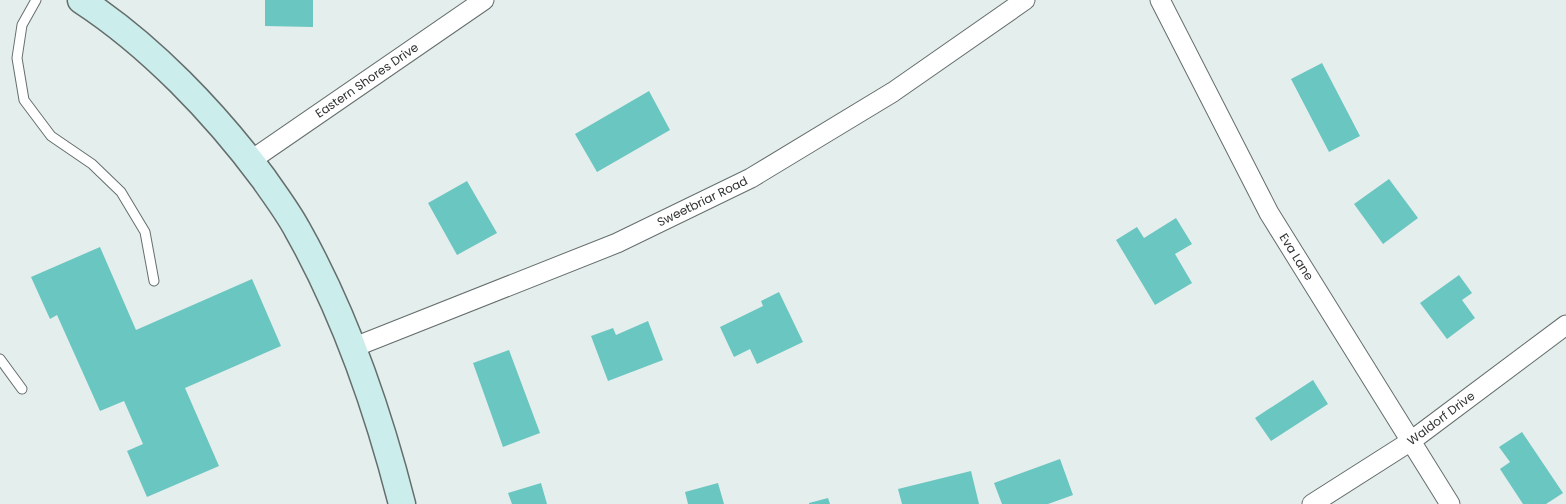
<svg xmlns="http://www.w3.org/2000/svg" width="1566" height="504" viewBox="0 0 1566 504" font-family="Poppins,sans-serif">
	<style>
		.building { fill: #6ac6c0 }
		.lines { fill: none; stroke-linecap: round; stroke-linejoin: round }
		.lane-casing { stroke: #656e6d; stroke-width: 11 }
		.street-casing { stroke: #656e6d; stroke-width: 21 }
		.secondary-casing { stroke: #656e6d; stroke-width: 29 }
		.lane { stroke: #fff; stroke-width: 9 }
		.street { stroke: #fff; stroke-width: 19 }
		.secondary { stroke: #cbedeb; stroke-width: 26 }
		.labels { text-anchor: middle; stroke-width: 4; stroke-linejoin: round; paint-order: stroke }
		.street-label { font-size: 12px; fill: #303434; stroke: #fff }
	</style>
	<rect width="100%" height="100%" fill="#e4eeed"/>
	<!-- building -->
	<path class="building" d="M265 0H313V27L265 26Z
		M1322 63 1360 136 1329 152 1291 79Z
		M649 91 670 130 597 172 575 134Z
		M1389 179 1418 218 1383 244 1354 204Z
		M467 181 497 233 457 255 428 203Z
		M1176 218 1192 244 1175 254 1192 283 1155 305 1116 240 1137 227 1144 238Z
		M100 247 136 330 252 279 281 346 185 388 219 466 147 497 127 451 143 444 124 401 100 411 57 315 50 319 31 277Z
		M1459 275 1472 293 1462 300 1475 318 1447 339 1420 303Z
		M779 292 803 342 757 364 750 349 734 357 720 327 763 306 761 301Z
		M648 321 663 360 608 381 591 336 613 328 616 335Z
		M509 350 540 433 503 447 473 363Z
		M1313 380 1328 404 1271 441 1255 418Z
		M1522 432 1563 493 1546 504H1523L1500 469 1510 462 1499 447Z
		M1060 459 1073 495 1048 504H1002L994 483Z
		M971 471 979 504H902L898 489Z
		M541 483 547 504H512L508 493Z
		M718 483 724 504H688L685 492Z
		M828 498 830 504H809V503Z"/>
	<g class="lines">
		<defs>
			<path id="lane" d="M36 0 22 25 17 58 24 100 51 136 92 164 121 192 145 232 154 281
				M0 359 22 389"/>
			<g id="street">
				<path id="s1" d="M1160 0 1269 213 1450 504"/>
				<path id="s2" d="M250 161 484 0"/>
				<path id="s3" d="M352 348 617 243 751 178 893 92 1025 0"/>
				<path id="s4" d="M1312 504 1411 441 1566 325"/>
			</g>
			<path id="secondary" d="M81 0C150 45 215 113 264 179 275 195 288 212 297 229 345 314 378 410 402 504"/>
		</defs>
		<!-- lane casing -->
		<use href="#lane" class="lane-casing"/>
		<!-- street casing -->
		<use href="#street" class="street-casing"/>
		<!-- secondary casing -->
		<use href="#secondary" class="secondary-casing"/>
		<!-- lane -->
		<use href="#lane" class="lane"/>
		<!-- street -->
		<use href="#street" class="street"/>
		<!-- secondary -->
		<use href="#secondary" class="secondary"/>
	</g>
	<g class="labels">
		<!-- street labels -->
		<g class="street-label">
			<text dy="4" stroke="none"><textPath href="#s2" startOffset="142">Eastern Shores Drive</textPath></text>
			<text dy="4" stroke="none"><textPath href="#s3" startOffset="380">Sweetbriar Road</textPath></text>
			<text dy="4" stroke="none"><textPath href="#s1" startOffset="291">Eva Lane</textPath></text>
			<text dy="4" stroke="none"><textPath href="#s4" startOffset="155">Waldorf Drive</textPath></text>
		</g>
	</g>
</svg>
